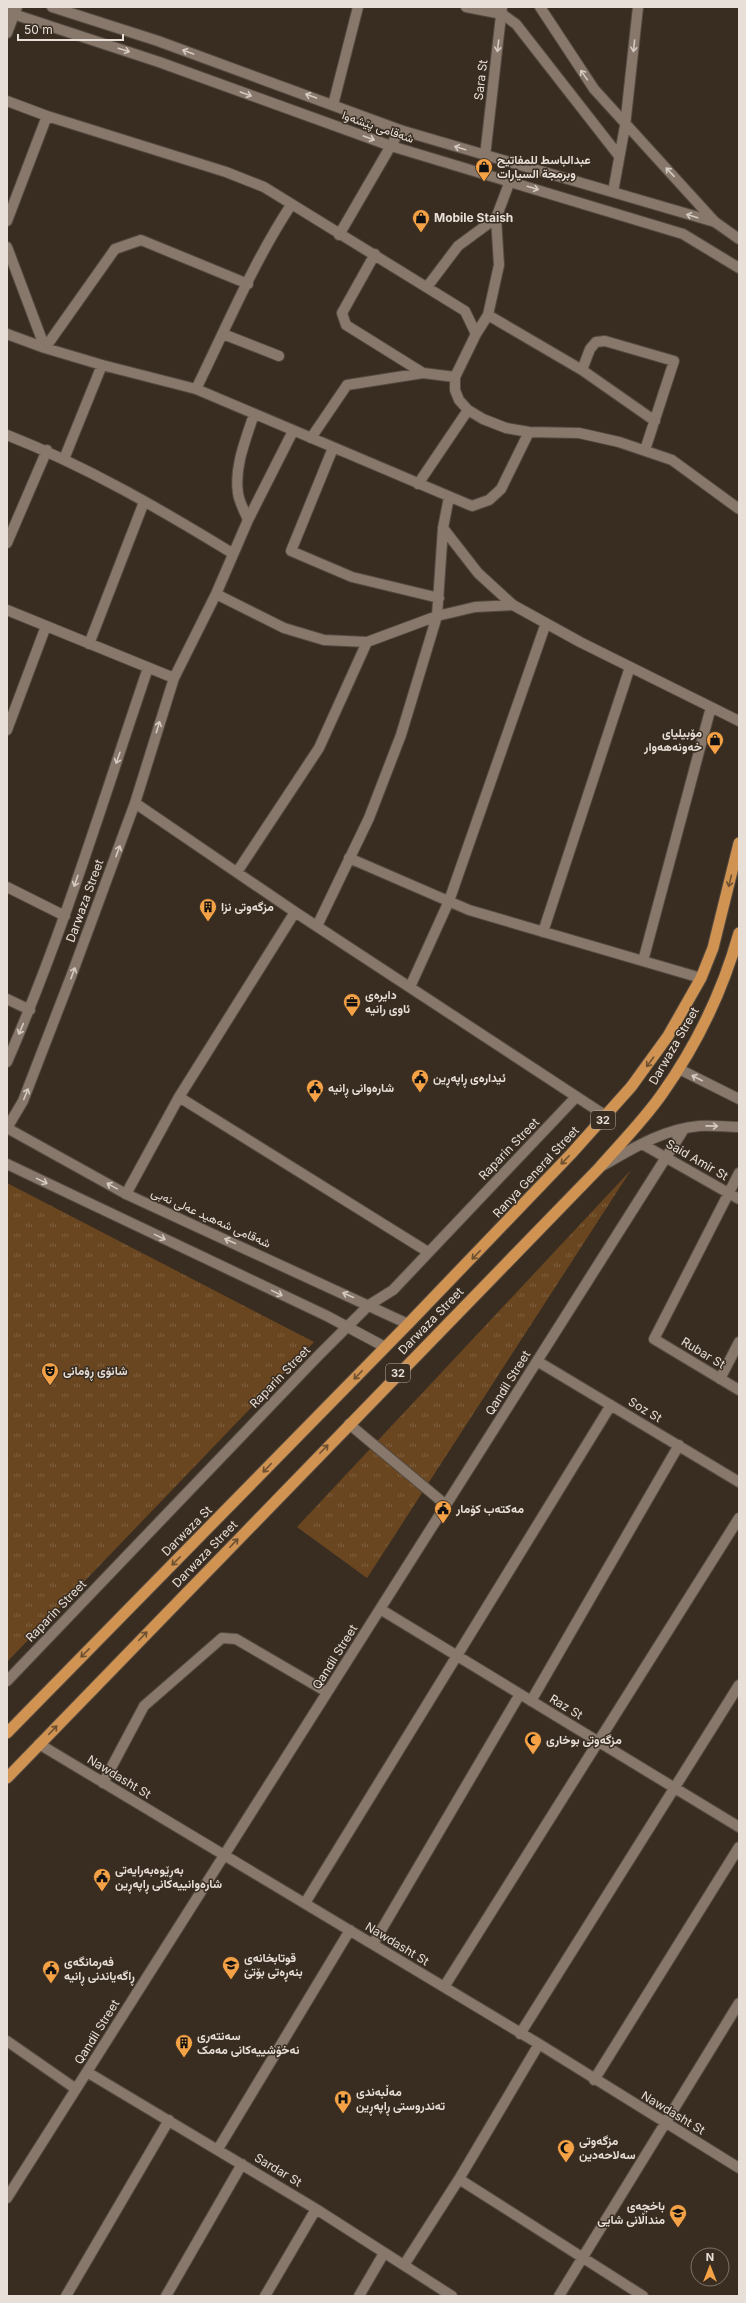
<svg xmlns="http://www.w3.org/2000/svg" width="746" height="2303" viewBox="0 0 746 2303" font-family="Inter,Vazirmatn,sans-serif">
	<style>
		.park { fill: url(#park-tufts) }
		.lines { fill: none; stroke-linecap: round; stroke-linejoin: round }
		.minor-casing { stroke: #544a40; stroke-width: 12 }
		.tertiary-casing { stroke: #544a40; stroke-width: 12 }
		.secondary-casing { stroke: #544a40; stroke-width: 12 }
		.trunk-casing { stroke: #544a40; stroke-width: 13 }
		.minor { stroke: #87786b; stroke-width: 10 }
		.tertiary { stroke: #87786b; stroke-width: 10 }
		.secondary { stroke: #87786b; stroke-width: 10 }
		.trunk { stroke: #d09352; stroke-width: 11 }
		.oneway { stroke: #d4cac2 }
		.oneway2 { stroke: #6e5132 }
		.labels { text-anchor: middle; stroke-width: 3; stroke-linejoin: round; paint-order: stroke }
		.shield { fill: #392d21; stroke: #b3aaa1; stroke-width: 1 }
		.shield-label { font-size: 11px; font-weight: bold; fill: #e7dfd8 }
		.street-label { font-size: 12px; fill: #e7dfd8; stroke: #392d21 }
		.poi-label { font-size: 12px; font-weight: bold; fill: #e7dfd8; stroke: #392d21; text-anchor: start }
	</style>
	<defs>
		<pattern id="park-tufts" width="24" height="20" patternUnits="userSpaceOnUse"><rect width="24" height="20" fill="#694620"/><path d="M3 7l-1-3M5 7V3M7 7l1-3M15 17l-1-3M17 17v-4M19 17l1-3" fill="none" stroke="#7e6040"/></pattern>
	</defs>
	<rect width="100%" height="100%" fill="#392d21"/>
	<!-- park -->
	<path class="park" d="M631 1170 367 1578 297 1527Z
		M7 1183 314 1342 7 1662Z"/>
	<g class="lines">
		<defs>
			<path id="minor" d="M466 7 502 14 516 24 619 156
				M540 7 594 89 715 222
				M7 33 17 7
				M7 101 47 116 226 172 264 187 465 311 476 334 455 377V390L459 400 468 410 483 419 506 428 529 432 579 433 619 442 672 460 739 509
				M333 105 358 7
				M613 192 625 126 638 7
				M7 221 47 116
				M339 235 400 130
				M7 247 45 348
				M375 254 342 313 346 325 423 373
				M427 287 458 246 496 218 510 181
				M488 315 582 370 655 421
				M7 334 45 348 102 365 196 389 472 506 489 500 501 489 529 432
				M223 334 279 356
				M476 334 488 315 499 265 496 218
				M45 348 115 249 141 240 248 284
				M582 370 590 349 596 342 605 341 674 361 645 450
				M196 389C226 328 253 263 291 205
				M7 435C86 466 160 509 232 553
				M311 438 347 385 423 373 455 377
				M333 448 291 551 352 577 439 598
				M64 459 102 365
				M418 484 468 410
				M248 520C245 512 239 502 238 493 234 467 246 439 254 414
				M443 528 478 573 513 605
				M7 543 47 450
				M216 594 284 628 324 640 367 642 437 616 475 607 513 605 580 642 739 721
				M7 610 174 678
				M89 644 144 502
				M7 730 46 626
				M135 803 295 912 606 1116
				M349 858 469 910 701 978
				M237 872 319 748 367 642
				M7 887 65 916
				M317 926 369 818 401 735 437 616 443 528 449 497
				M543 932 630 667
				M643 961 711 707
				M410 987 449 901 546 623
				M7 999 30 1010
				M7 1062C63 934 103 800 148 668
				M679 1069 739 1099
				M179 1097 428 1252
				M7 1128 23 1101 72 974 135 803 174 678 216 594 248 520 293 431
				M642 1144 739 1199
				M602 1166C632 1149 663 1129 699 1126 712 1125 726 1127 739 1127
				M739 1173 654 1339 739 1390
				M126 1194 179 1097 295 912
				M369 1305 393 1290 576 1097
				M537 1361 739 1482
				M720 1379 739 1342
				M349 1424 446 1505
				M380 1609 739 1827
				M531 1701 679 1445
				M39 1744 539 2044 739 2168
				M103 1783 144 1706 222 1638 236 1639 327 1692
				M305 1903 611 1405
				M373 1944 520 1694
				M444 1987 739 1518
				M520 2034 739 1685
				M7 2041 76 2089
				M87 2072 316 2209 452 2296
				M594 2080 739 1847
				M218 2149 350 1930
				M459 2179 643 2296
				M7 2198 684 1129
				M404 2265 459 2179 539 2044
				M66 2296 169 2120
				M166 2296 242 2164
				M265 2296 316 2209
				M359 2296 384 2253
				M559 2296 739 2003"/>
			<path id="tertiary" d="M7 1681 317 1357 369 1305"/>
			<path id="secondary" d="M52 7 158 41 400 130 715 222 739 239
				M7 12 159 62 391 146 683 234 739 268
				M485 156 502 7
				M7 1128 126 1194 408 1324
				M7 1164 327 1316 385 1347"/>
			<path id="trunk" d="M7 1733 408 1324 571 1154 631 1087 668 1036 701 978 713 948 739 843
				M7 1778 599 1168C620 1144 643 1121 662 1094 696 1046 723 990 739 933"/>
		</defs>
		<!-- minor casing -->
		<use href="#minor" class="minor-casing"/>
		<!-- tertiary casing -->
		<use href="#tertiary" class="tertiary-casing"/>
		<!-- secondary casing -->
		<use href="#secondary" class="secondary-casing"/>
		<!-- trunk casing -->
		<use href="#trunk" class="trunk-casing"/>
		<!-- minor -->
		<use href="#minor" class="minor"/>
		<!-- tertiary -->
		<use href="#tertiary" class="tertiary"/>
		<!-- secondary -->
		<use href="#secondary" class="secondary"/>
		<!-- trunk -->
		<use href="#trunk" class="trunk"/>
	</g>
	<!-- one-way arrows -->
	<defs><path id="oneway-shaft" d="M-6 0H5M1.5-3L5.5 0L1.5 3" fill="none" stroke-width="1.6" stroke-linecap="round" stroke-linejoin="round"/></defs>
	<g class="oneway">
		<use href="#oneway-shaft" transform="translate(498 46) rotate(97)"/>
		<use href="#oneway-shaft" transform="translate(634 46) rotate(96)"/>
		<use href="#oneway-shaft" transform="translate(124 50) rotate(18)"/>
		<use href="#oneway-shaft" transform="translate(188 52) rotate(-160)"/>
		<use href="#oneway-shaft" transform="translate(584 75) rotate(-125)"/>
		<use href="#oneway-shaft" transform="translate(246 94) rotate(20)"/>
		<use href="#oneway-shaft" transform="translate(311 96) rotate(-160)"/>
		<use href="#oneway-shaft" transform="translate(369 138) rotate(20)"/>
		<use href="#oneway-shaft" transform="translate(460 148) rotate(-163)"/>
		<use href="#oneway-shaft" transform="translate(670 172) rotate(-133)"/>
		<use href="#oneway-shaft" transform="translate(533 188) rotate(17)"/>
		<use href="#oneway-shaft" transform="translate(692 216) rotate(-163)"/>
		<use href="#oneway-shaft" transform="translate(158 727) rotate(-73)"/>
		<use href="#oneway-shaft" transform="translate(118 758) rotate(109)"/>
		<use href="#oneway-shaft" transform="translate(118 851) rotate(-70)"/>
		<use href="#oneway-shaft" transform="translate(76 881) rotate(109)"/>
		<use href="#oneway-shaft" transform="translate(73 973) rotate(-70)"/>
		<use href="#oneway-shaft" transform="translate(21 1029) rotate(113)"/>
		<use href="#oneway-shaft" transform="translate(697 1078) rotate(-153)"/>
		<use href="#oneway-shaft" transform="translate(26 1094) rotate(-68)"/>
		<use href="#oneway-shaft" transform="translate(712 1126) rotate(1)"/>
		<use href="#oneway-shaft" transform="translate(42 1181) rotate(26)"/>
		<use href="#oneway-shaft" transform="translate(112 1186) rotate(-151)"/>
		<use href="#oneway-shaft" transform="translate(160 1237) rotate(26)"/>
		<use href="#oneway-shaft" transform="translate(230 1241) rotate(-156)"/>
		<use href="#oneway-shaft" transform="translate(277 1293) rotate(26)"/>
		<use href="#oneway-shaft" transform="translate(348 1295) rotate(-156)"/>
	</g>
	<g class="oneway2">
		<use href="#oneway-shaft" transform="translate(730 881) rotate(104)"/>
		<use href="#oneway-shaft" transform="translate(650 1062) rotate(127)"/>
		<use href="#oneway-shaft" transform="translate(565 1160) rotate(134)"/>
		<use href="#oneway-shaft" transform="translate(476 1255) rotate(134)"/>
		<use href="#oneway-shaft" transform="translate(358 1375) rotate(134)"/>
		<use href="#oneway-shaft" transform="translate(324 1449) rotate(-46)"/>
		<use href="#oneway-shaft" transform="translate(267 1468) rotate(134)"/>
		<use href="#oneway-shaft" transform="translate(234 1543) rotate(-46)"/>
		<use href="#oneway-shaft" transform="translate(176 1561) rotate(135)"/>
		<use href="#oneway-shaft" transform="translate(143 1636) rotate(-46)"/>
		<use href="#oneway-shaft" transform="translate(85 1653) rotate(135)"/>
		<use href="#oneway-shaft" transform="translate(53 1730) rotate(-46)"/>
	</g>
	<!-- icons -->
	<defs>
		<symbol id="shop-pin" viewBox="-11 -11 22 30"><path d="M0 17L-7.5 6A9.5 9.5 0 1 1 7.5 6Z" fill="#f5a246" stroke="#392d21"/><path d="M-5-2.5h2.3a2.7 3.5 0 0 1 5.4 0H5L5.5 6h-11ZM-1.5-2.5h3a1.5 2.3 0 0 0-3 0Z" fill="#111"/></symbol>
		<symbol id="building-pin" viewBox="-11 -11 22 30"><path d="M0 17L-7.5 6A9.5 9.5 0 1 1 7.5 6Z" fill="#f5a246" stroke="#392d21"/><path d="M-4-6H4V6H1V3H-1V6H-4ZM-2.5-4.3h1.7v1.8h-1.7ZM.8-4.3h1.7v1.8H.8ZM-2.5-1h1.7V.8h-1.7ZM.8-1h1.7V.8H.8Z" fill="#111"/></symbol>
		<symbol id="office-pin" viewBox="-11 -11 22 30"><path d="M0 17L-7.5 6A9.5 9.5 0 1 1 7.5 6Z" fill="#f5a246" stroke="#392d21"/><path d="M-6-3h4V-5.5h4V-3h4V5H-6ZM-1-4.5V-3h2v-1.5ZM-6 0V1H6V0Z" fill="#111"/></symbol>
		<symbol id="civic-pin" viewBox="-11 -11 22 30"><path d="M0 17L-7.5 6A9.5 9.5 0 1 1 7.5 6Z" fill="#f5a246" stroke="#392d21"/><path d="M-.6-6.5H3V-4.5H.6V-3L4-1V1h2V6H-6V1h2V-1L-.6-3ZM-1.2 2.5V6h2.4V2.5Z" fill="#111"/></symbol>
		<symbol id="theatre-pin" viewBox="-11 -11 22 30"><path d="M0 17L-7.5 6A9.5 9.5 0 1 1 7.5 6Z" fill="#f5a246" stroke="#392d21"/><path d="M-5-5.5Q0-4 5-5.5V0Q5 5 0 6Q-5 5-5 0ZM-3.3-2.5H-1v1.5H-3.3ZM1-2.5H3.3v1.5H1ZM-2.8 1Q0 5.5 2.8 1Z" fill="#111"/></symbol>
		<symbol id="mosque-pin" viewBox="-11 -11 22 30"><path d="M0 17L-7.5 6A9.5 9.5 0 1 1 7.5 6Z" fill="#f5a246" stroke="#392d21"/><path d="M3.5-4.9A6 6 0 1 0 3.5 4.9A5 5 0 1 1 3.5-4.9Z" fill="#111"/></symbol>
		<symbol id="school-pin" viewBox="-11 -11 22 30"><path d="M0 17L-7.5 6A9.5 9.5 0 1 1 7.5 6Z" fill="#f5a246" stroke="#392d21"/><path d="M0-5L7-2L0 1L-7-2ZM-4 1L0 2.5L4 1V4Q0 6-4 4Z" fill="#111"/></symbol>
		<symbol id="hospital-pin" viewBox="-11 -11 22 30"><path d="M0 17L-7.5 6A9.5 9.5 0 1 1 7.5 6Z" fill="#f5a246" stroke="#392d21"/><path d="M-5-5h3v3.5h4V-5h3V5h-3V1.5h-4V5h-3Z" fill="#111"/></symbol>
	</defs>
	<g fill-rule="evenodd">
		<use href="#shop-pin" x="474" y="157" width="20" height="27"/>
		<use href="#shop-pin" x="411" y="208" width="20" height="27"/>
		<use href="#shop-pin" x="705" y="730" width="20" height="27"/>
		<use href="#building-pin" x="198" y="897" width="20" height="27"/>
		<use href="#office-pin" x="342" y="992" width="20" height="27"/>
		<use href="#civic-pin" x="410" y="1068" width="20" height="27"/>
		<use href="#civic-pin" x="305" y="1078" width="20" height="27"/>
		<use href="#theatre-pin" x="40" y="1361" width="20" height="27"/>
		<use href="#civic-pin" x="433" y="1499" width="20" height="27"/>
		<use href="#mosque-pin" x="523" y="1730" width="20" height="27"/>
		<use href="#civic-pin" x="92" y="1867" width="20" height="27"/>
		<use href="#school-pin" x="221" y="1955" width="20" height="27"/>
		<use href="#civic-pin" x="41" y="1959" width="20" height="27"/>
		<use href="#building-pin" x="174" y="2033" width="20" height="27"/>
		<use href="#hospital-pin" x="333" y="2089" width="20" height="27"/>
		<use href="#mosque-pin" x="556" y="2138" width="20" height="27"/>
		<use href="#school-pin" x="668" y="2203" width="20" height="27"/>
	</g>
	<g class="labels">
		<!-- shield labels -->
		<g class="shield">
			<rect x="591" y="1111" width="24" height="18" rx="3"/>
			<rect x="386" y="1364" width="24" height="18" rx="3"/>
		</g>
		<g class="shield-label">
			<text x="603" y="1124">32</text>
			<text x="398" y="1377">32</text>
		</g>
		<!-- street labels -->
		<g class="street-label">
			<text transform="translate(481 80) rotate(-83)" y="4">Sara St</text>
			<text transform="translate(378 127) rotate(19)" y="4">شەقامی پێشەوا</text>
			<text transform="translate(85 901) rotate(-70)" y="4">Darwaza Street</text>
			<text transform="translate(674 1046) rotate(-60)" y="4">Darwaza Street</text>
			<text transform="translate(509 1149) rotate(-46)" y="4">Raparin Street</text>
			<text transform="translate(697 1160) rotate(30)" y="4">Said Amir St</text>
			<text transform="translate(536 1172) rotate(-47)" y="4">Ranya General Street</text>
			<text transform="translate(211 1218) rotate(24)" y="4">شەقامی شەهید عەلی نەبی</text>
			<text transform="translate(431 1321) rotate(-46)" y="4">Darwaza Street</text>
			<text transform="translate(703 1353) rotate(31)" y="4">Rubar St</text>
			<text transform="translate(280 1377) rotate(-46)" y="4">Raparin Street</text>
			<text transform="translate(508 1383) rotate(-58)" y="4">Qandil Street</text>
			<text transform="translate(645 1410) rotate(31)" y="4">Soz St</text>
			<text transform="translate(187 1531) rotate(-45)" y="4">Darwaza St</text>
			<text transform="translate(205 1554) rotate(-46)" y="4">Darwaza Street</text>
			<text transform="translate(56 1611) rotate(-46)" y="4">Raparin Street</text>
			<text transform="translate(335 1657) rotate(-58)" y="4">Qandil Street</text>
			<text transform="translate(566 1707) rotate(31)" y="4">Raz St</text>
			<text transform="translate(119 1777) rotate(31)" y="4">Nawdasht St</text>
			<text transform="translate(397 1944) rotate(31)" y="4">Nawdasht St</text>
			<text transform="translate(97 2032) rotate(-58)" y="4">Qandil Street</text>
			<text transform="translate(673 2113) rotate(31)" y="4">Nawdasht St</text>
			<text transform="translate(278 2170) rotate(31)" y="4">Sardar St</text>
		</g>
		<!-- poi labels -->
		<g class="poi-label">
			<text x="497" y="164">عبدالباسط للمفاتيح<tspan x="497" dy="14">وبرمجة السيارات</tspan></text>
			<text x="434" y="222">Mobile Staish</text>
			<text x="702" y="737" text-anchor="end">مۆبیلیای<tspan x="702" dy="14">خەونەهەوار</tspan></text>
			<text x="221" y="911">مزگەوتی نزا</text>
			<text x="365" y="999">دایرەی<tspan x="365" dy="14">ئاوی رانیە</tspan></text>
			<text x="433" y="1082">ئیدارەی ڕاپەڕین</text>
			<text x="328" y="1092">شارەوانی ڕانیە</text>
			<text x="63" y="1375">شانۆی ڕۆمانی</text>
			<text x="456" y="1513">مەکتەب کۆمار</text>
			<text x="546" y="1744">مزگەوتی بوخاری</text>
			<text x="115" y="1874">بەڕێوەبەرایەتی<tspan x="115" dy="14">شارەوانییەکانی ڕاپەڕین</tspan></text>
			<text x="244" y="1962">قوتابخانەی<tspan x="244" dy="14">بنەڕەتی بۆتێ</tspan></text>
			<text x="64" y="1966">فەرمانگەی<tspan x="64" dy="14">ڕاگەیاندنی ڕانیە</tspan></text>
			<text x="197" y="2040">سەنتەری<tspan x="197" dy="14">نەخۆشییەکانی مەمک</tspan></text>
			<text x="356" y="2096">مەڵبەندی<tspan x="356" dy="14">تەندروستی ڕاپەڕین</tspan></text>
			<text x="579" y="2145">مزگەوتی<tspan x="579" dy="14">سەلاحەدین</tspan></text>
			<text x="665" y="2210" text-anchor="end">باخچەی<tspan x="665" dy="14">منداڵانی شایی</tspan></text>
		</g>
	</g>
	<!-- border -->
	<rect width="746" height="2303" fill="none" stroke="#e7dfd8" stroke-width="16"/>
	<!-- north arrow -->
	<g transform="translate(710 2267)"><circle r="19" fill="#392d21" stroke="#7f746a"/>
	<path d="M0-3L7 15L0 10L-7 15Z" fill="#f5a246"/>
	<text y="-6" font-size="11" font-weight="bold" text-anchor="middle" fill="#e7dfd8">N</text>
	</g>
	<!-- scale -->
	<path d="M18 34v6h105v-6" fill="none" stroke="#e7dfd8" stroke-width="2"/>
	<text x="24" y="34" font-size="12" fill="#e7dfd8" stroke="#392d21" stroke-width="3" paint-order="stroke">50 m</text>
</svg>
